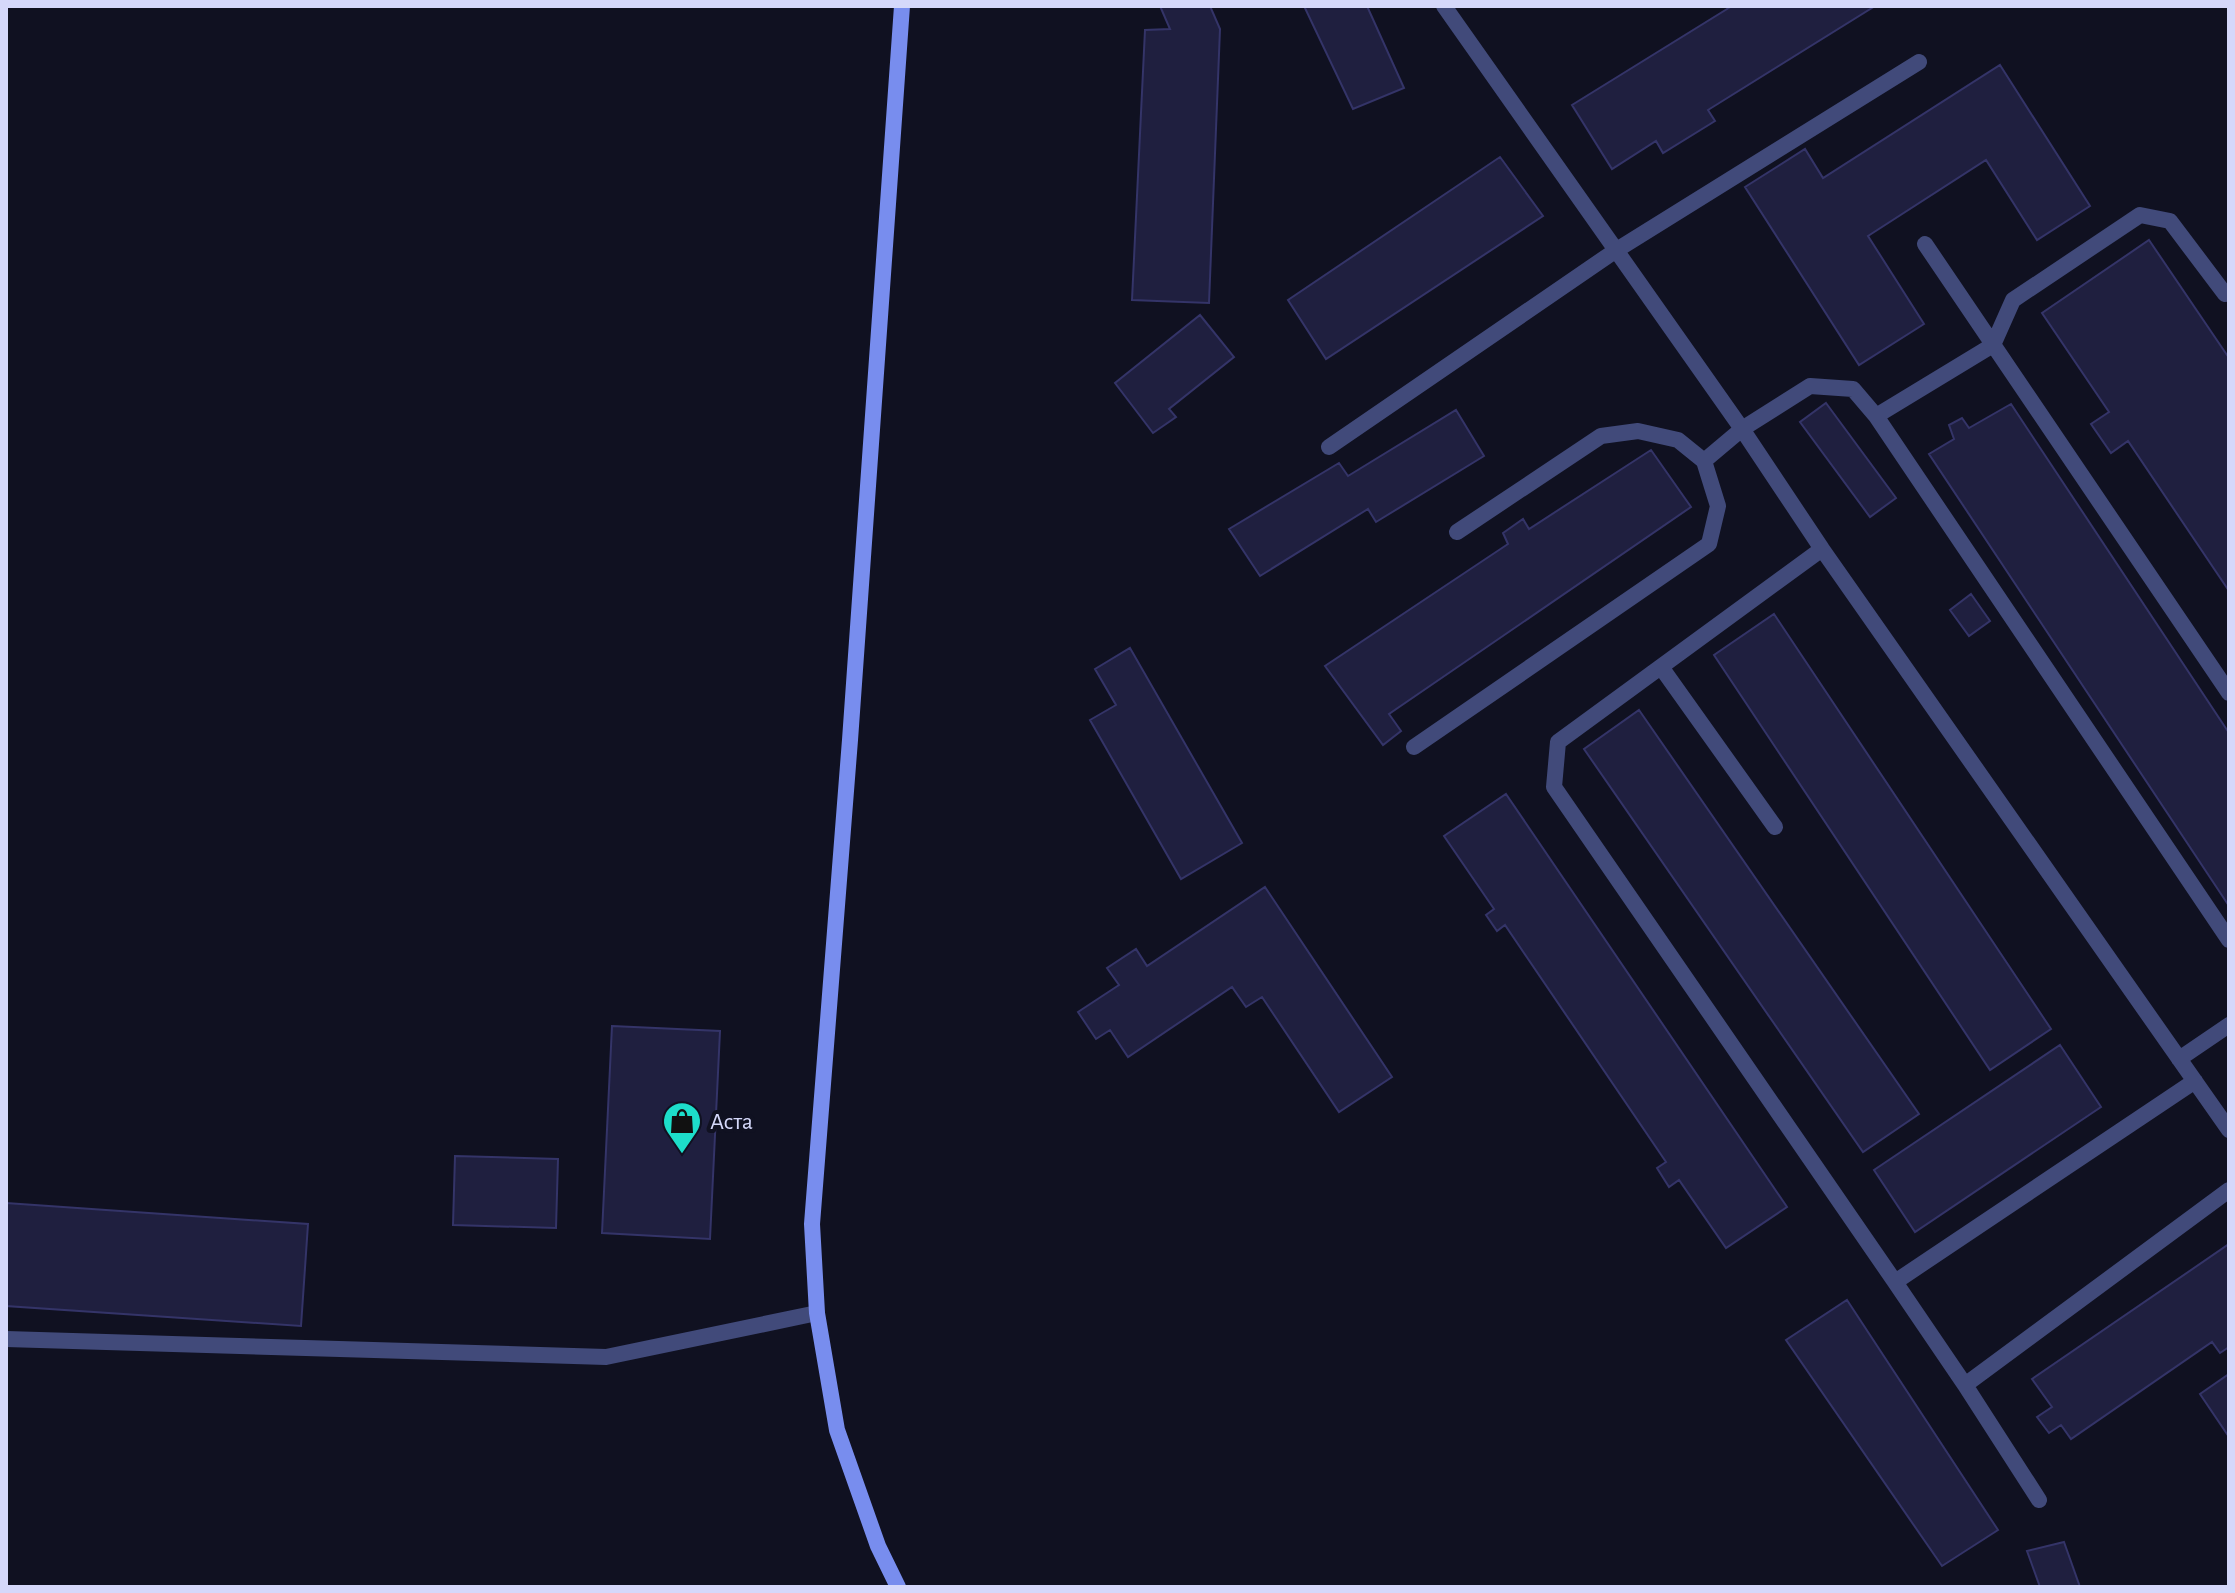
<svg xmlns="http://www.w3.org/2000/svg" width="2235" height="1593" viewBox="0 0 2235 1593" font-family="'Alegreya Sans',sans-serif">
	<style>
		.building { fill: #1f1f3f; stroke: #343468; stroke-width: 2 }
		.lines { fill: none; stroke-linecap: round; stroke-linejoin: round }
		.service { stroke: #414a7a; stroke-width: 16 }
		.secondary { stroke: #788dee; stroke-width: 16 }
		.labels { text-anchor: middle; stroke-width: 8; stroke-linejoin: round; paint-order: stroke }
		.poi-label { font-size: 24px; fill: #d5d8fa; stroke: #101121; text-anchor: start }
	</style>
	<rect width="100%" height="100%" fill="#101121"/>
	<!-- building -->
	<path class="building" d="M1160 6H1210L1220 29 1209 303 1132 300 1145 30 1170 29Z
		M1304 6H1367L1404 88 1353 109Z
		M1732 6H1875L1708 110 1715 121 1663 153 1656 141 1612 169 1572 105Z
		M2000 65 2090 206 2037 240 1986 160 1868 236 1924 324 1859 365 1745 187 1805 149 1823 178Z
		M1500 157 1543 216 1326 359 1288 300Z
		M2149 240 2229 358V591L2128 441 2111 453 2091 424 2109 412 2042 313Z
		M1200 315 1234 357 1169 409 1176 417 1153 433 1115 383Z
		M1826 403 1896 498 1870 517 1800 422Z
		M2011 404 2229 733V901L2227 903 1929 454 1954 439 1949 425 1962 418 1969 428Z
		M1456 410 1484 456 1376 522 1368 509 1260 576 1229 529 1339 463 1348 476Z
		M1651 450 1691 507 1389 714 1401 731 1383 745 1325 666 1508 544 1503 533 1523 519 1529 529Z
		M1971 594 1990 621 1969 636 1950 610Z
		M1774 614 2051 1029 1990 1070 1714 655Z
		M1130 648 1242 843 1181 879 1090 720 1116 705 1095 669Z
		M1639 710 1919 1114 1863 1152 1584 749Z
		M1506 794 1787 1207 1726 1248 1679 1180 1669 1187 1657 1168 1666 1162 1505 925 1497 931 1486 915 1494 909 1444 836Z
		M1265 887 1392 1077 1339 1112 1262 997 1246 1007 1232 987 1128 1057 1110 1030 1096 1039 1078 1012 1119 985 1107 968 1136 949 1147 966Z
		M612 1026 720 1031 710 1239 602 1233Z
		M2060 1045 2101 1107 1915 1232 1874 1170Z
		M455 1156 558 1159 556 1228 453 1225Z
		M6 1203 308 1224 301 1326 6 1306Z
		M2229 1244V1347L2220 1353 2212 1342 2071 1439 2061 1425 2049 1433 2037 1417 2052 1407 2032 1379Z
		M1847 1300 1998 1530 1942 1566 1786 1340Z
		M2229 1374V1437L2200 1394Z
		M2064 1542 2080 1587H2040L2027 1551Z"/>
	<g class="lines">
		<!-- service -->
		<path class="service" d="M1444 6 1742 429 1822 549 2229 1130
			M1925 244 2229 693
			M1876 416 1993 345 2013 300 2140 215 2170 221 2225 294
			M1329 447 1615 251 1919 62
			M1704 461 1742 429 1810 386 1853 389 1876 416 2229 940
			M1822 549 1558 742 1554 787 1895 1282
			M1661 667 1775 827
			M1414 747 1709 544 1718 506 1704 461 1678 440 1638 431 1601 436 1457 532
			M2179 1059 2229 1025
			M6 1339 606 1357 817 1313
			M1965 1385 1895 1282 2195 1081
			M2039 1500 1965 1385 2229 1190"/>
		<!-- secondary -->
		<path class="secondary" d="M898 1587 878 1546 837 1430 817 1313 812 1224 850 740 902 6"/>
	</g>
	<!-- icons -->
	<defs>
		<symbol id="shop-pin" viewBox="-11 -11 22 30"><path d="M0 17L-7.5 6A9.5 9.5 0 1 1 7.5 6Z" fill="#1ddeca" stroke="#101121"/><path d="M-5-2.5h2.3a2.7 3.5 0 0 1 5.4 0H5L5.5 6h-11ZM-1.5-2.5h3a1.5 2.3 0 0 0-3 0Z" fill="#111"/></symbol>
	</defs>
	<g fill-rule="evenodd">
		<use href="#shop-pin" x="660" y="1099" width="44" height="60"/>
	</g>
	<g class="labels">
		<!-- poi labels -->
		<g class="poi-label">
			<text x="710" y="1129">Аста</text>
		</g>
	</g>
	<!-- border -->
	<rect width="2235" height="1593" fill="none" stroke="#d5d8fa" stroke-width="16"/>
</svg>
